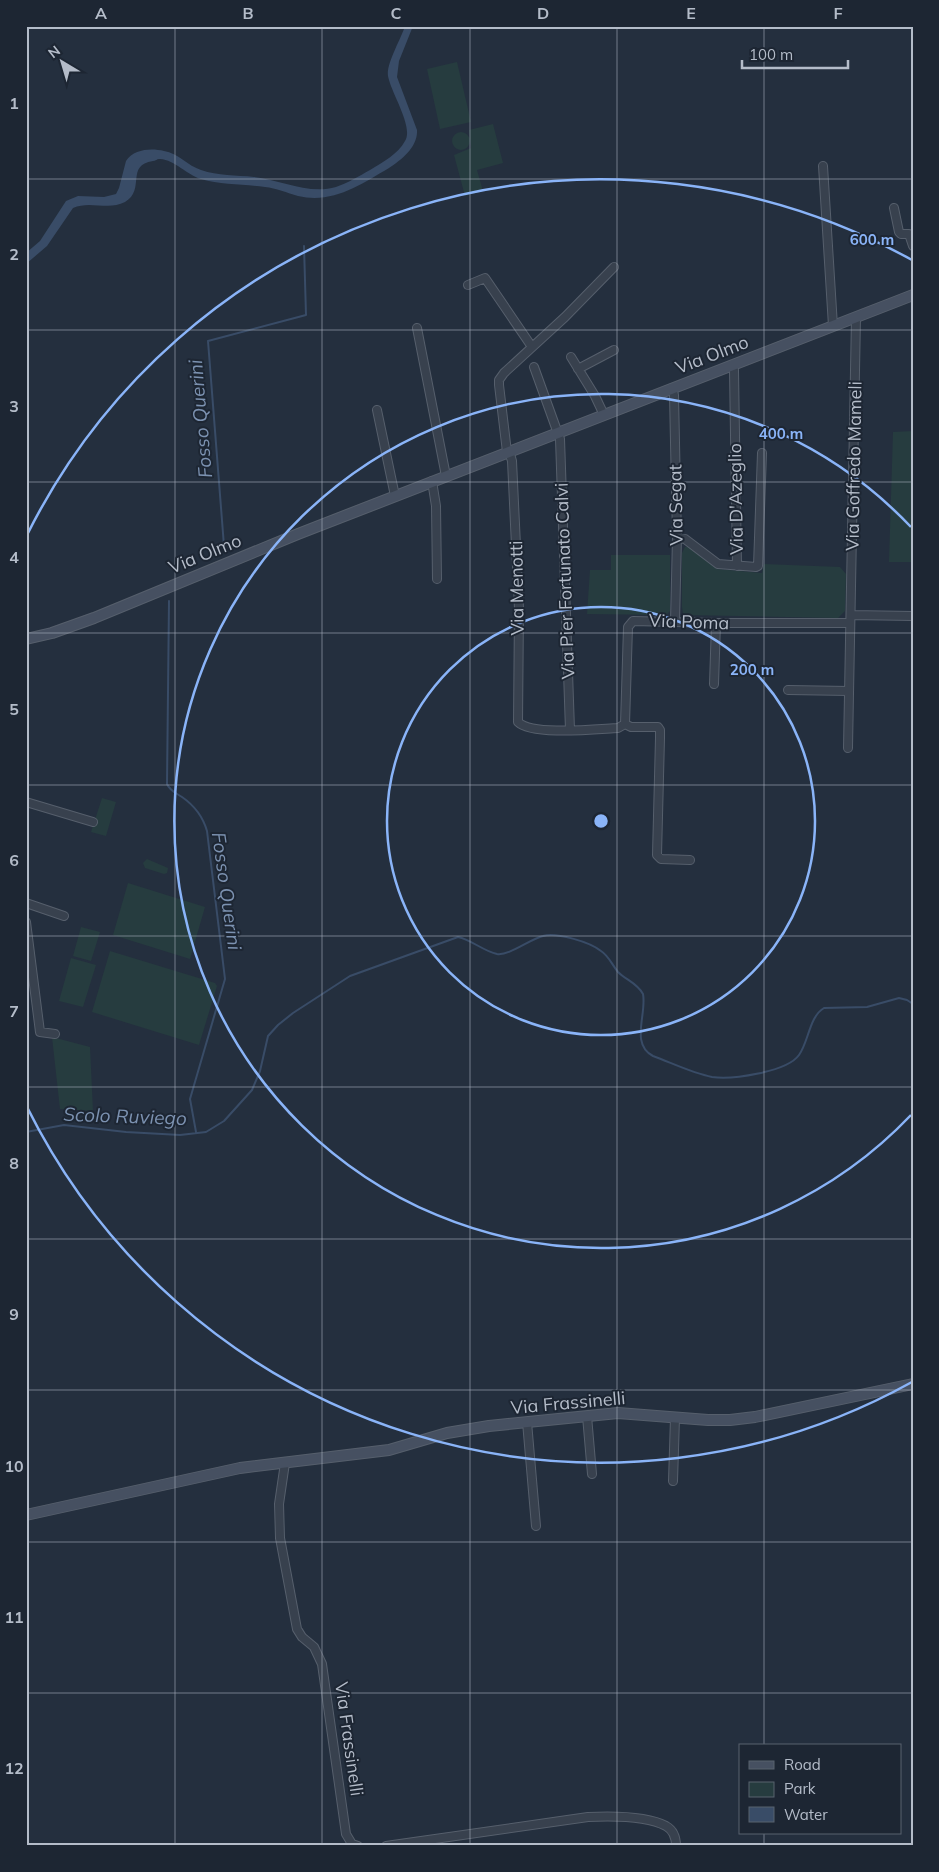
<svg xmlns="http://www.w3.org/2000/svg" width="939" height="1872" viewBox="0 0 939 1872" font-family="Mulish,sans-serif">
	<style>
		.green { fill: #263c3f }
		.water { fill: #394c67 }
		.lines { fill: none; stroke-linecap: round; stroke-linejoin: round }
		.stream { stroke: #394c67; stroke-width: 2 }
		.street-casing { stroke: #565f6c; stroke-width: 10 }
		.secondary-casing { stroke: #565f6c; stroke-width: 12 }
		.street { stroke: #38414e; stroke-width: 8 }
		.secondary { stroke: #465061; stroke-width: 10 }
		.grid { fill: none; stroke: #b4bcc9; stroke-width: 1; stroke-opacity: 0.55 }
		.ring { fill: none; stroke: #8ab4f8; stroke-width: 2.5 }
		.labels { text-anchor: middle; stroke-width: 4; stroke-linejoin: round; paint-order: stroke }
		.street-label { font-size: 18px; fill: #b4bcc9; stroke: #1d2633 }
		.water-label { font-size: 19px; font-style: italic; fill: #7c92b1; stroke: #1d2633 }
		.centre { fill: #8ab4f8; stroke: #1d2633; stroke-width: 2.5 }
		.ring-label { font-size: 15px; text-anchor: middle; font-weight: bold; fill: #8ab4f8; stroke: #1d2633; stroke-width: 4; stroke-linejoin: round; paint-order: stroke }
		.neatline { fill: none; stroke: #b4bcc9; stroke-width: 2 }
		.grid-label { font-size: 16px; text-anchor: middle; font-weight: bold; fill: #b4bcc9 }
	</style>
	<rect width="100%" height="100%" fill="#242f3e"/>
	<!-- green -->
	<path class="green" d="M457 62 471 122 440 129 427 69Z
		M493 124 503 163 477 170 483 191 465 196 454 155 471 148 469 130Z
		M452 141a9 9 0 1 1 18 0a9 9 0 1 1-18 0Z
		M913 431V562H889L893 432Z
		M685 547H689L717 569 762 573 764 564 840 567 846 574 845 611 838 618 685 615 683 613 682 607V553Z
		M611 555H670V611L666 615 587 614 590 570H611Z
		M102 798 116 802 106 836 91 832Z
		M147 859 168 868 167 873 164 874 145 868 143 863Z
		M128 883 205 907 190 959 113 935Z
		M81 927 100 932 91 961 73 956Z
		M110 951 215 983 217 986 199 1045 92 1012Z
		M71 958 96 965 83 1007 59 1001Z
		M52 1037 90 1047 93 1111 60 1109Z"/>
	<!-- water -->
	<path class="water" d="M405 26H413L399 61 397 77 417 130C418 147 401 160 389 168 360 185 333 204 298 196 287 193 276 188 265 187 244 184 221 185 201 179 187 175 175 160 160 159 156 159 158 160 153 161 125 165 146 190 125 202 108 211 90 200 73 208L47 246 26 264V253L40 241 66 201 78 196 104 197 116 194 119 188 126 161C134 149 151 148 164 151 178 153 188 166 201 170 218 176 236 175 254 177 281 180 309 195 336 187 348 183 359 176 370 170 383 162 398 154 405 141 414 127 391 93 388 76 386 64 401 39 405 26Z"/>
	<g class="lines">
		<!-- stream -->
		<path class="stream" d="M224 546 208 341 306 315 304 246
			M169 601 167 784C170 791 176 793 182 797 195 806 203 817 207 831L225 979 190 1099 196 1132
			M26 1132 64 1125 126 1132 180 1135 206 1132 224 1121 252 1090 260 1071 268 1036 278 1025 293 1013 350 976 458 937C472 940 483 951 497 954 509 956 530 939 543 936 556 932 590 942 601 951 609 956 612 965 618 972 626 980 637 983 643 994 647 1014 630 1044 653 1056 672 1063 692 1073 712 1077 731 1080 787 1072 799 1055 809 1041 809 1017 824 1008L867 1007 899 998 907 1000 913 1004"/>
		<defs>
			<path id="street" d="M823 166 833 326
				M894 208 899 232 901 234H909L913 246
				M468 285 485 278 532 347
				M417 328 446 476
				M571 357 595 396 604 415
				M732 365 734 370 737 566
				M534 367 560 439 570 730
				M578 369 614 350
				M672 388 674 395 677 537 675 622
				M377 410 395 496
				M509 451 512 461 519 609 518 722C532 736 597 729 618 728L625 724 631 727H658L660 730V738L657 855 661 859 690 860
				M507 452 499 385V380L504 373 565 317 614 267
				M432 481 436 506 437 579
				M677 537 685 539 718 564 756 567 758 566 762 453
				M851 615 913 616
				M714 684 716 623
				M788 690 849 691
				M625 724 628 627 633 621 716 623H850
				M848 748 856 317
				M26 802 93 822
				M26 903 64 916
				M26 922 40 1032 55 1034
				M587 1416 592 1474
				M527 1422 536 1526
				M285 1463 279 1504 280 1538 297 1629 302 1637 314 1647 322 1664 346 1834 352 1844 358 1846
				M673 1481 675 1418
				M386 1846 588 1817C609 1816 647 1816 666 1826 673 1830 676 1838 676 1846"/>
			<path id="secondary" d="M26 639 52 633 94 618 298 534 913 295
				M26 1515 240 1468 389 1450 447 1433 489 1426 618 1413 708 1420H730L755 1417 913 1384"/>
		</defs>
		<!-- street casing -->
		<use href="#street" class="street-casing"/>
		<!-- secondary casing -->
		<use href="#secondary" class="secondary-casing"/>
		<!-- street -->
		<use href="#street" class="street"/>
		<!-- secondary -->
		<use href="#secondary" class="secondary"/>
	</g>
	<!-- grid -->
	<path class="grid" d="M175 26V1846M322 26V1846M470 26V1846M617 26V1846M764 26V1746M26 179H913M26 330H913M26 482H913M26 633H913M26 785H913M26 936H913M26 1087H913M26 1239H913M26 1390H913M26 1542H913M26 1693H913M764 1833V1846"/>
	<!-- distance rings -->
	<g class="ring">
		<circle cx="601" cy="821" r="214"/>
		<path d="M911 1115A427 427 0 1 1 911 527"/>
		<path d="M912 1382A641 641 0 0 1 27 1107M27 535A641 641 0 0 1 912 260"/>
	</g>
	<g class="labels">
		<!-- street labels -->
		<g class="street-label">
			<text transform="translate(712 355) rotate(-21)" y="6">Via Olmo</text>
			<text transform="translate(854 466) rotate(-89)" y="6">Via Goffredo Mameli</text>
			<text transform="translate(736 499) rotate(-91)" y="6">Via D'Azeglio</text>
			<text transform="translate(676 505) rotate(-91)" y="6">Via Segat</text>
			<text transform="translate(205 554) rotate(-22)" y="6">Via Olmo</text>
			<text transform="translate(565 581) rotate(-92)" y="6">Via Pier Fortunato Calvi</text>
			<text transform="translate(517 588) rotate(-91)" y="6">Via Menotti</text>
			<text transform="translate(689 622) rotate(2)" y="6">Via Poma</text>
			<text transform="translate(568 1403) rotate(-5)" y="6">Via Frassinelli</text>
			<text transform="translate(349 1739) rotate(82)" y="6">Via Frassinelli</text>
		</g>
		<!-- water labels -->
		<g class="water-label">
			<text transform="translate(200 419) rotate(-95)" y="7">Fosso Querini</text>
			<text transform="translate(227 891) rotate(82)" y="7">Fosso Querini</text>
			<text transform="translate(125 1116) rotate(2)" y="7">Scolo Ruviego</text>
		</g>
	</g>
	<circle cx="601" cy="821" r="8" class="centre"/>
	<g class="ring-label">
		<text x="872" y="245">600 m</text>
		<text x="781" y="439">400 m</text>
		<text x="752" y="675">200 m</text>
	</g>
	<!-- border -->
	<rect width="939" height="1872" fill="none" stroke="#1d2633" stroke-width="55"/>
	<!-- legend -->
	<rect x="739" y="1744" width="162" height="90" fill="#1d2633" stroke="#59626f"/>
	<rect x="749" y="1761" width="25" height="8" fill="#465061" stroke="#59626f"/>
	<text x="784" y="1770" font-size="15" fill="#b4bcc9">Road</text>
	<rect x="749" y="1782" width="25" height="15" fill="#263c3f" stroke="#59626f"/>
	<text x="784" y="1794" font-size="15" fill="#b4bcc9">Park</text>
	<rect x="749" y="1807" width="25" height="15" fill="#394c67" stroke="#59626f"/>
	<text x="784" y="1820" font-size="15" fill="#b4bcc9">Water</text>
	<!-- north arrow -->
	<g transform="translate(62 62) rotate(322)" stroke="#1d2633" stroke-width="4" paint-order="stroke">
	<path d="M0-4L9 19L0 12L-9 19Z" fill="#b4bcc9"/>
	<text y="-8" font-size="14" font-weight="bold" text-anchor="middle" fill="#b4bcc9">N</text>
	</g>
	<!-- scale -->
	<path d="M742 60v8h106v-8" fill="none" stroke="#b4bcc9" stroke-width="2.5"/>
	<text x="749" y="60" font-size="15" fill="#b4bcc9" stroke="#1d2633" stroke-width="4" paint-order="stroke">100 m</text>
	<rect x="28" y="28" width="884" height="1816" class="neatline"/>
	<g class="grid-label">
		<text x="101" y="19">A</text>
		<text x="248" y="19">B</text>
		<text x="396" y="19">C</text>
		<text x="543" y="19">D</text>
		<text x="691" y="19">E</text>
		<text x="838" y="19">F</text>
		<text x="14" y="109">1</text>
		<text x="14" y="260">2</text>
		<text x="14" y="412">3</text>
		<text x="14" y="563">4</text>
		<text x="14" y="715">5</text>
		<text x="14" y="866">6</text>
		<text x="14" y="1017">7</text>
		<text x="14" y="1169">8</text>
		<text x="14" y="1320">9</text>
		<text x="14" y="1472">10</text>
		<text x="14" y="1623">11</text>
		<text x="14" y="1774">12</text>
	</g>
</svg>
